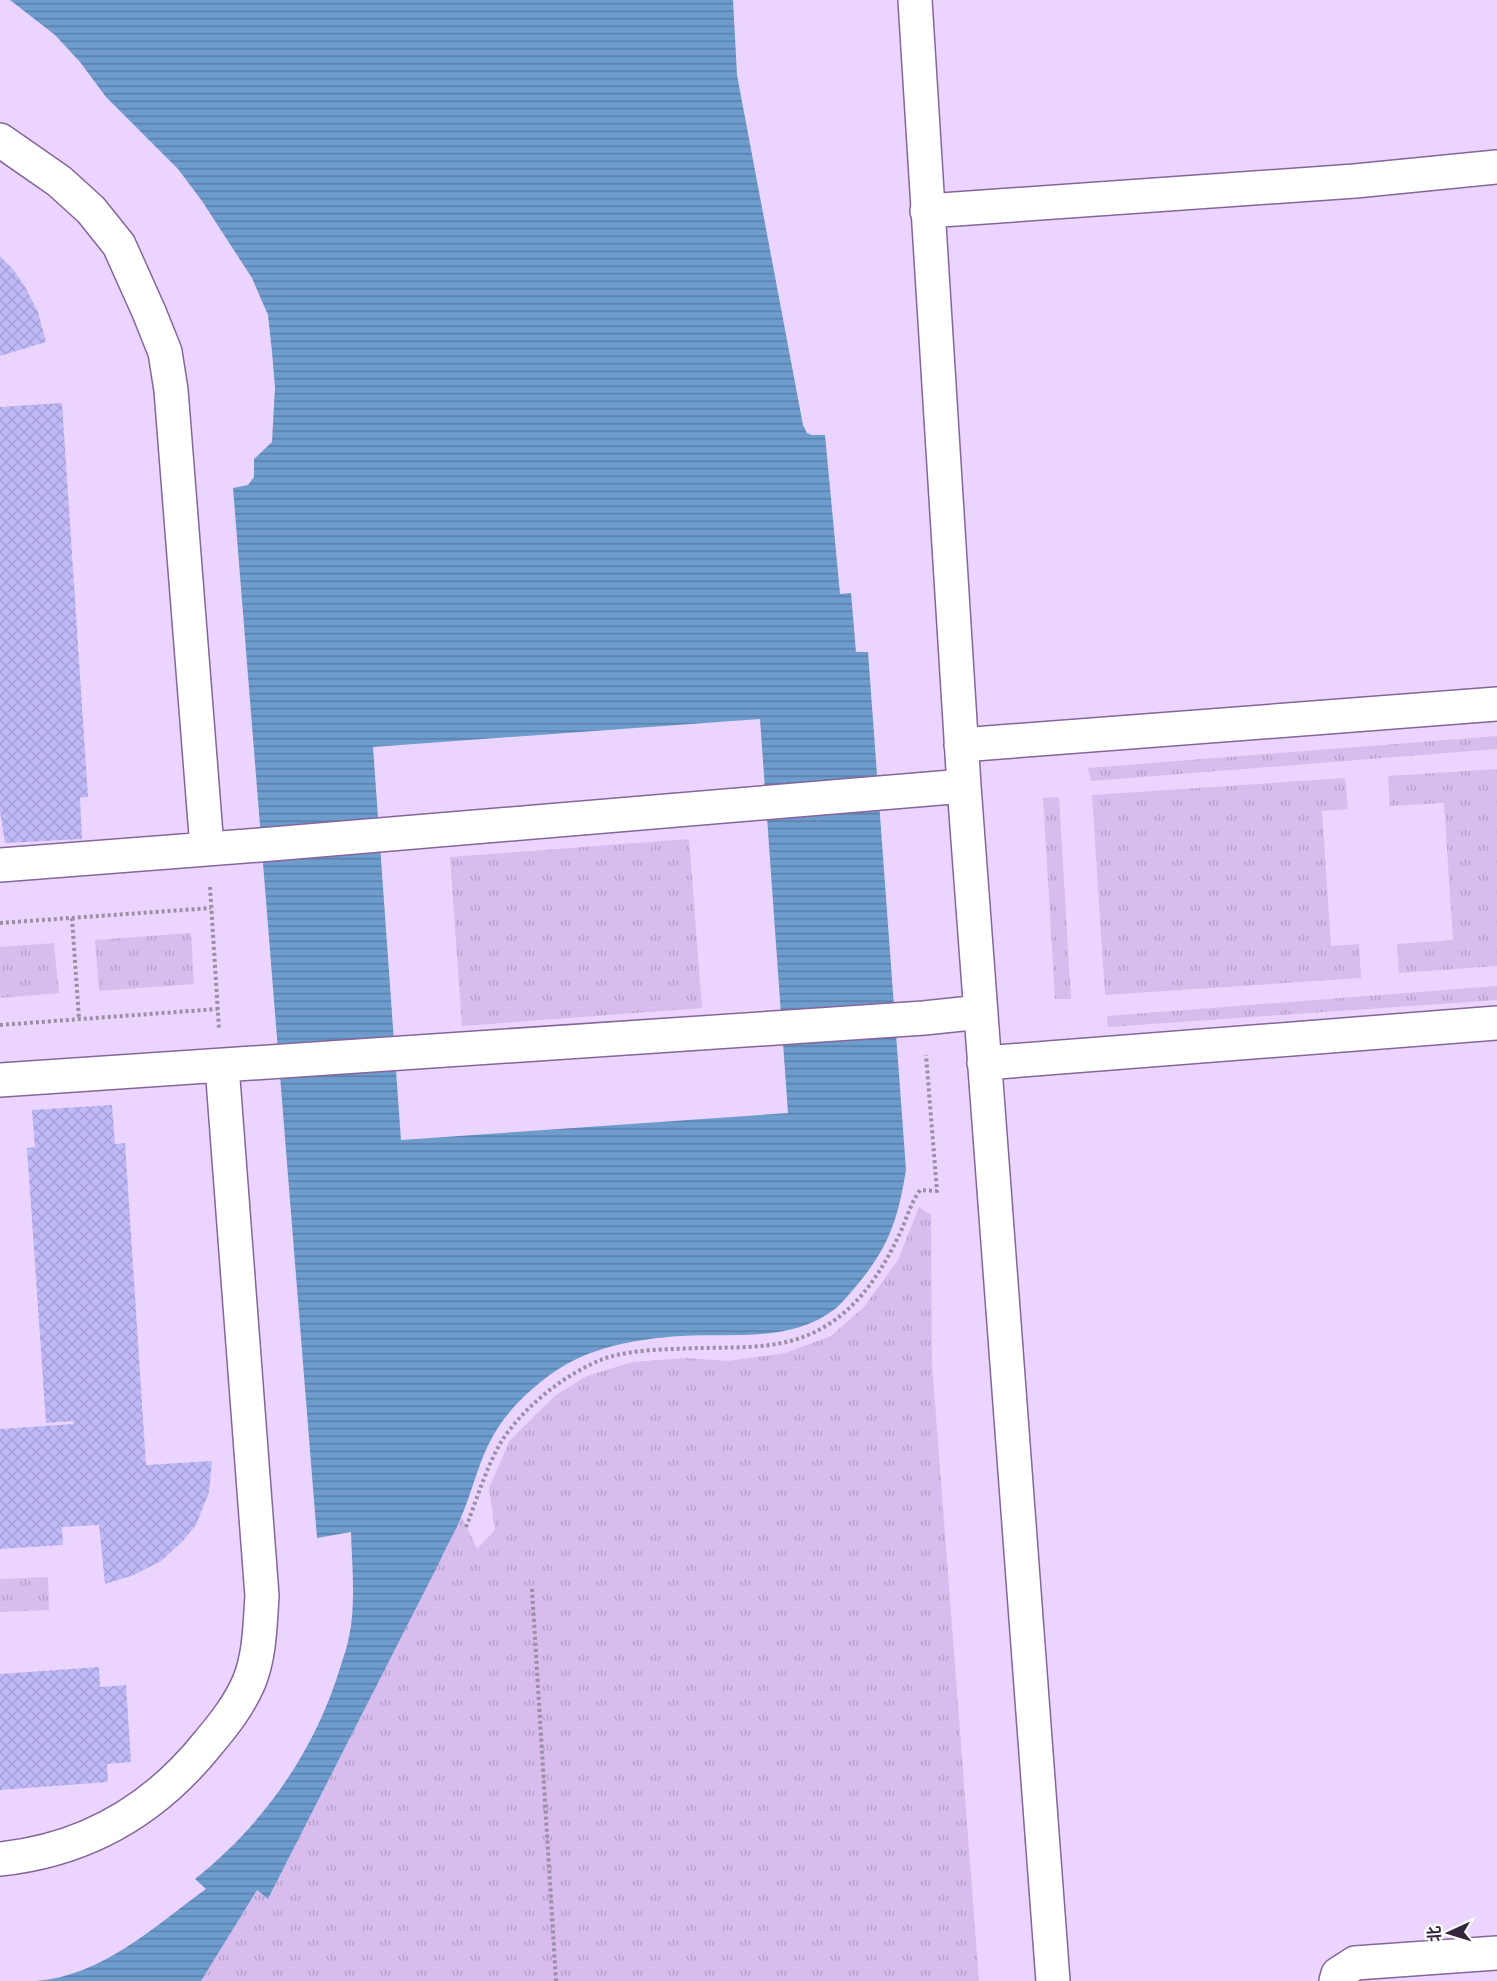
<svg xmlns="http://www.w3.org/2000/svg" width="1497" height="1981" viewBox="0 0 1497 1981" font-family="'PT Sans Narrow','Noto Sans SC',sans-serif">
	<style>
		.built { fill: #ebd5fe }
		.grass { fill: url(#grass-tufts) }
		.water { fill: url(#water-rules); fill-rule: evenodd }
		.building { fill: url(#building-cross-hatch) }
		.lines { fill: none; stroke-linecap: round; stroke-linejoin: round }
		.minor-casing { stroke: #84659c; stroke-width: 36 }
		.path { stroke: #9b8ea5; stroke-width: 4; stroke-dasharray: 3 3; stroke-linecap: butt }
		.minor { stroke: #fff; stroke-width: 33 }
	</style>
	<defs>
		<pattern id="grass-tufts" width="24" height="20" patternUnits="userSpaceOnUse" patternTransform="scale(1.5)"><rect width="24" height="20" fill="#d7bced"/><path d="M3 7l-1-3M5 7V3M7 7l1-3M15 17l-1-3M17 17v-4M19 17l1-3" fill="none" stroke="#b9a1cc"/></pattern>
		<pattern id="water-rules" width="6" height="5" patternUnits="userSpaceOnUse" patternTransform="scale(1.5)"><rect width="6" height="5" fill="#6d9ccd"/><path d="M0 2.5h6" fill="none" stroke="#5a7fa8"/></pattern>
		<pattern id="building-cross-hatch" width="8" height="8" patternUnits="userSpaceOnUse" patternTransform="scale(1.5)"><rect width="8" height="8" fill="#c0b9f8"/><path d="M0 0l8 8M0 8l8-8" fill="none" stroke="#a59fd6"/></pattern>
	</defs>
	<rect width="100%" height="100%" fill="#efe2fa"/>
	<!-- built -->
	<path class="built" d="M0 0H1497V1981H0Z"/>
	<!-- grass -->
	<path class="grass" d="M1497 736V749L1091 781 1088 768Z
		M1497 769V966L1399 973 1397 944 1453 940 1444 803 1390 806 1388 776Z
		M1345 778 1348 809 1322 811 1331 946 1359 944 1361 978 1105 995 1092 795Z
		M1059 797 1071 999H1055L1043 798Z
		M689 839 702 1008 462 1026 450 857Z
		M191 933 194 984 99 991 95 940Z
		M54 943 59 993 0 998V947Z
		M1497 986V1000L1108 1027 1107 1016Z
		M919 1207 931 1215 932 1363 979 1981H201L257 1889 269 1898 462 1517 477 1549 495 1530 489 1488 510 1440 556 1395 587 1376 632 1362 686 1358 728 1361 785 1353 831 1336 864 1307 898 1260Z
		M48 1577 49 1610 0 1612V1579Z"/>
	<!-- water -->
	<path class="water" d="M10 0H733L737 75 803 425 807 433 812 435H825L840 594 851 593 856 652H868L906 1170C898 1219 889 1247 857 1285 850 1293 843 1302 835 1309 790 1343 734 1333 681 1336 635 1339 589 1347 551 1374 529 1390 506 1412 493 1436 479 1460 473 1489 462 1515 456 1531 446 1547 439 1563 382 1675 325 1787 268 1899L257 1890 201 1981H36C102 1976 155 1926 206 1889L195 1879C263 1825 315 1751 340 1668 343 1658 347 1648 349 1637 356 1604 352 1566 351 1532L317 1538 233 488 248 485 254 477V459L272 442 275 387 272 352 268 315 252 278 202 201 178 169 106 97 80 62 55 35ZM760 719 788 1113 401 1140 373 747Z"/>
	<!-- building -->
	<path class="building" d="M0 256 12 268 24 285 38 312 46 342 0 356Z
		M62 403 88 797 80 798 82 839 5 843 0 811V407Z
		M112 1105 115 1144 125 1143 146 1465 212 1461 209 1492 196 1525 182 1542 161 1561 134 1575 105 1584 99 1525 62 1527 63 1545 0 1549V1429L73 1424V1421L46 1423 27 1148 35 1147 32 1110Z
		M99 1667 100 1687 126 1685 131 1762 107 1764 108 1782 0 1790V1674Z"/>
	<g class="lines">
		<defs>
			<path id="minor" d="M915 0 964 786 1053 1981
				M0 140 59 181 91 210 119 245 149 312 165 352 171 390 207 848
				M927 211 1355 181 1497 167
				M961 745 1497 704
				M0 865 260 845 964 786
				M984 1063 1497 1023
				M0 1080 924 1018 981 1012
				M0 1859C87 1850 155 1810 209 1742 225 1723 239 1705 249 1682 260 1655 260 1624 262 1596L222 1066
				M1336 1981 1338 1974 1355 1963 1497 1953"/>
		</defs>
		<!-- minor casing -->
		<use href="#minor" class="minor-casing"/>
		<!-- path -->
		<path class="path" d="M210 887 219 1029
			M72 918 79 1019
			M0 923 211 908
			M0 1025 217 1009
			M466 1527C477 1499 486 1468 501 1442 523 1407 567 1372 606 1358 633 1349 673 1349 701 1348 746 1347 789 1350 829 1324 864 1301 884 1267 901 1231 907 1217 911 1203 920 1190L937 1191 926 1055
			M532 1589 556 1981"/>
		<!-- minor -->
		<use href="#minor" class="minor"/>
	</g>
	<!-- north arrow -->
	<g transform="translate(1449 1933) rotate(266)" stroke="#ffffff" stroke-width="4.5" paint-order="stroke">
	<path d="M0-4.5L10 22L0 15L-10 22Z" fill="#33263d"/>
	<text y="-9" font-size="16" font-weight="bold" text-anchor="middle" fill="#33263d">北</text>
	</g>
</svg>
